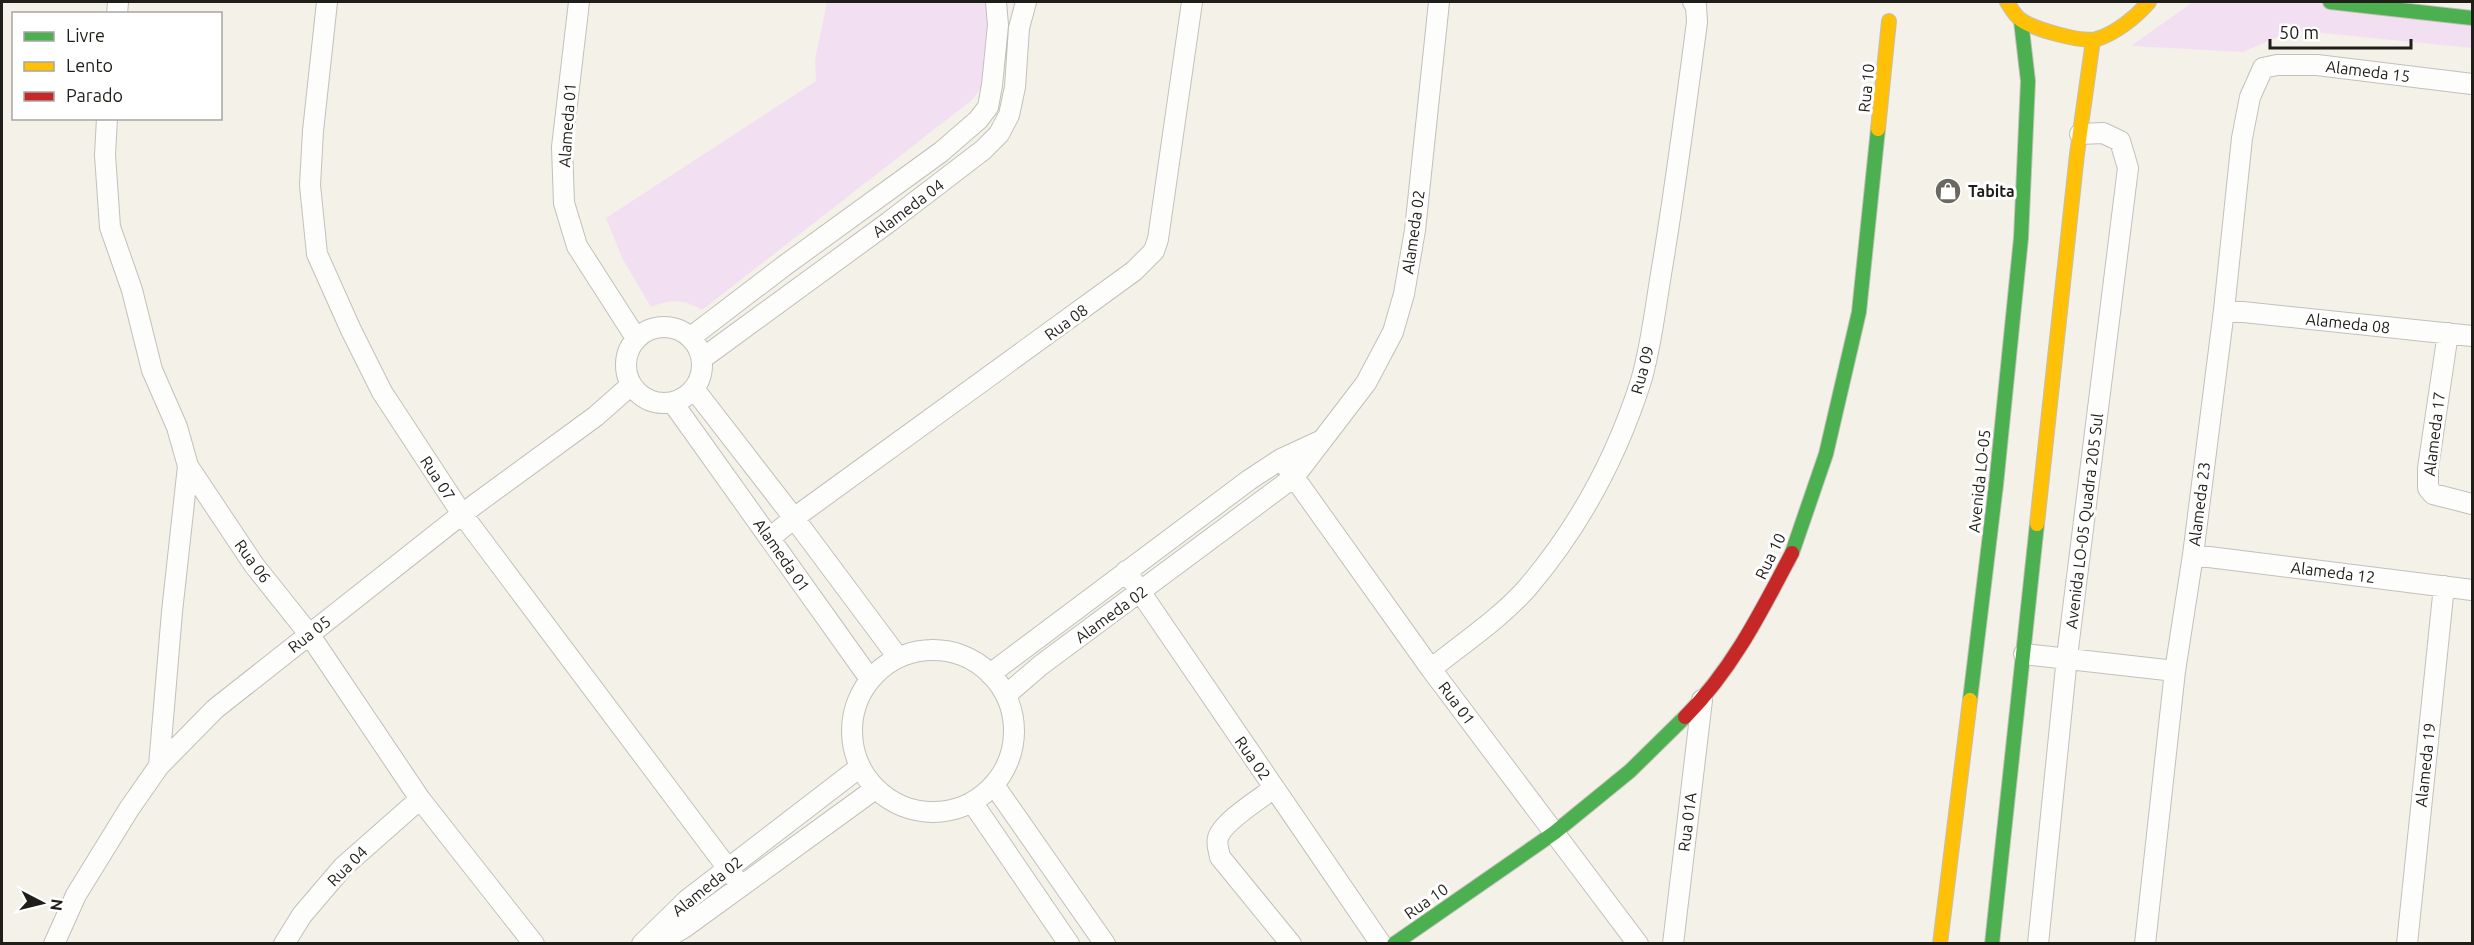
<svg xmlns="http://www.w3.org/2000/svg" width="2474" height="945" viewBox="0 0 2474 945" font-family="Ubuntu,sans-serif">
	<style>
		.green { fill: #f2e0f2 }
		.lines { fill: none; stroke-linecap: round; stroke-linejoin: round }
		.street-casing { stroke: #c2c0b9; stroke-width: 22 }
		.fast-casing { stroke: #c2c0b9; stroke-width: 16 }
		.slow-casing { stroke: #c2c0b9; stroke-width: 16 }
		.jam-casing { stroke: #c2c0b9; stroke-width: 16 }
		.street { stroke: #fdfdfc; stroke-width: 20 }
		.fast { stroke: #4caf50; stroke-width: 14 }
		.slow { stroke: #ffc107; stroke-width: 14 }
		.jam { stroke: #c62828; stroke-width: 14 }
		.labels { text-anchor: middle; stroke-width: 6; stroke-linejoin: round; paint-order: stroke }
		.street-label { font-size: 16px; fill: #201e18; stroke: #fff }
		.poi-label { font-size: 16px; font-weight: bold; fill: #201e18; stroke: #fff; text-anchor: start }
	</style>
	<rect width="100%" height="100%" fill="#f4f1e8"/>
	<!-- green -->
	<path class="green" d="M827 2H992L993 72 972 100 702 310C683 299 671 299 651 307L623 260 606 218 816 81 815 60Z
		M2193 2H2370L2472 14V48L2293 30 2243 52 2131 46Z"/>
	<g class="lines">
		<defs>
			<path id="street" d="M327 2 313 131 310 185 317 254 351 330 382 392 462 514 741 886
				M579 2 562 147 564 203 577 246 636 338
				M117 14 118 2
				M107 118 105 155 110 227 132 290 152 370 177 427 188 466 254 565 309 634 420 799 534 944
				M2224 310 2472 336
				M626 365a38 38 0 1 1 76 0a38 38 0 1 1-76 0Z
				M2448 333 2428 468V488L2433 494 2472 504
				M691 337 784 266 941 152 978 120 988 107 992 85 998 25 996 2
				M703 358 889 222 983 150 999 134 1009 115 1015 87 1019 28 1026 2
				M694 389 794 518 897 656
				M673 403 870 679
				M1281 459 1431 669 1638 944
				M770 538 794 518 1134 271 1154 251 1158 239 1192 2
				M2193 555 2472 590
				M1126 571 1381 944
				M852 731a81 81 0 1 1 162 0a81 81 0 1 1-162 0Z
				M2024 654 2175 671
				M1431 669C1463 643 1501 618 1528 587 1579 527 1617 456 1641 381 1651 347 1655 310 1661 274 1675 191 1686 106 1697 22L1696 6 1693 2
				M990 674 1249 480 1281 459 1320 441
				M1006 695 1041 665 1294 477 1366 383 1393 332 1404 294 1415 230 1439 2
				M159 766 172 612 188 466
				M994 785 1105 944
				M1274 788C1260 799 1222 822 1218 838 1216 844 1219 851 1220 857L1291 944
				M972 802 1069 944
				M54 944 76 895 129 809 159 766 215 709 462 514 596 416 631 385
				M284 944 302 915 343 867 420 799
				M642 944 687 900 860 767
				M657 944 685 927 875 789
				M1673 944 1702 700
				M2038 944 2067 657 2128 168 2120 141 2103 133 2080 134
				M2145 944 2175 671 2193 555 2224 310 2242 138 2250 97 2263 68 2277 65H2317L2472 84
				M2407 944 2444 586"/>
			<path id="fast" d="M2330 2 2472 18
				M1792 553 1826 454 1859 312 1878 129
				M1970 700 1996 485 2021 238 2028 81 2021 21
				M1394 944 1554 833 1630 771 1685 717
				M1992 944 2037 524"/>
			<path id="slow" d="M2007 2C2011 8 2015 16 2021 20 2034 29 2082 43 2097 39 2116 33 2136 17 2149 2
				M1878 129 1889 21
				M2037 524 2077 154 2093 40
				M1940 944 1970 700"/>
			<path id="jam" d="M1685 717C1732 670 1761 612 1792 553"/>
		</defs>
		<!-- street casing -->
		<use href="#street" class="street-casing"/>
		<!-- fast casing -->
		<use href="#fast" class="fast-casing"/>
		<!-- slow casing -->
		<use href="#slow" class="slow-casing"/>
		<!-- jam casing -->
		<use href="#jam" class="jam-casing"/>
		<!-- street -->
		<use href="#street" class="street"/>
		<!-- fast -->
		<use href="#fast" class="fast"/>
		<!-- slow -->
		<use href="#slow" class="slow"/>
		<!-- jam -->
		<use href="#jam" class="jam"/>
	</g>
	<!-- icons -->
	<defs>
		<symbol id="shop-disc" viewBox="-11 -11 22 22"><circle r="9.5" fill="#6a6861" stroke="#fff"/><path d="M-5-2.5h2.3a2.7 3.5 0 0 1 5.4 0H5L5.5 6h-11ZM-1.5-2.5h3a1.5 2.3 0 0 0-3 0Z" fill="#fff"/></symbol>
	</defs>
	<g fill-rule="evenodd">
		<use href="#shop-disc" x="1933" y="176" width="30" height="30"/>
	</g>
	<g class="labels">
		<!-- street labels -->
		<g class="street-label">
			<text transform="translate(2368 71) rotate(7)" y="6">Alameda 15</text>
			<text transform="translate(1866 88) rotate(-84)" y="6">Rua 10</text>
			<text transform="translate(567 125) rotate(-86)" y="6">Alameda 01</text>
			<text transform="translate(908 208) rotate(-37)" y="6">Alameda 04</text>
			<text transform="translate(1413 232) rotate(-82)" y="6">Alameda 02</text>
			<text transform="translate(1066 322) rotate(-36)" y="6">Rua 08</text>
			<text transform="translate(2348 323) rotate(6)" y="6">Alameda 08</text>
			<text transform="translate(1642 370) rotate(-75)" y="6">Rua 09</text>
			<text transform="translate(2434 434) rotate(-83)" y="6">Alameda 17</text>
			<text transform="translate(438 478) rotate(57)" y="6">Rua 07</text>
			<text transform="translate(1979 481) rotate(-84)" y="6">Avenida LO-05</text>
			<text transform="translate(2199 504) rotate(-83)" y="6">Alameda 23</text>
			<text transform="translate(2084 521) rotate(-83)" y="6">Avenida LO-05 Quadra 205 Sul</text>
			<text transform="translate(782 555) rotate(55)" y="6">Alameda 01</text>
			<text transform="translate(1770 556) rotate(-64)" y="6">Rua 10</text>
			<text transform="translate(253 561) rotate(54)" y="6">Rua 06</text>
			<text transform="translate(2333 572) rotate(7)" y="6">Alameda 12</text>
			<text transform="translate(1111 614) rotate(-36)" y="6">Alameda 02</text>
			<text transform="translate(309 634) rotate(-38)" y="6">Rua 05</text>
			<text transform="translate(1457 703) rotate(53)" y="6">Rua 01</text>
			<text transform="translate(1253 758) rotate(55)" y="6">Rua 02</text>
			<text transform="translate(2425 765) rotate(-84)" y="6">Alameda 19</text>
			<text transform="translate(1687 822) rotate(-83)" y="6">Rua 01A</text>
			<text transform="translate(347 866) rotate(-45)" y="6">Rua 04</text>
			<text transform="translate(707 886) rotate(-39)" y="6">Alameda 02</text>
			<text transform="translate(1426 901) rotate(-35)" y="6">Rua 10</text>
		</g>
		<!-- poi labels -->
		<g class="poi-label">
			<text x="1968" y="197">Tabita</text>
		</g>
	</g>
	<!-- border -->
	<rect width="2474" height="945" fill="none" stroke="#201e18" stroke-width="6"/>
	<!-- legend -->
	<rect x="12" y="12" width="210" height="108" fill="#ffffff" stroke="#a6a5a3" stroke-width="1.5"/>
	<rect x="24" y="32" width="30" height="9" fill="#4caf50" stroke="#a6a5a3" stroke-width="1.5"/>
	<text x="66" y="42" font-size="18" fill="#201e18">Livre</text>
	<rect x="24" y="62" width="30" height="9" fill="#ffc107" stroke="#a6a5a3" stroke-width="1.5"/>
	<text x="66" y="72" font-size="18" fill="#201e18">Lento</text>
	<rect x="24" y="92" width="30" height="9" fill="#c62828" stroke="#a6a5a3" stroke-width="1.5"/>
	<text x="66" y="102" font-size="18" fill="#201e18">Parado</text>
	<!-- north arrow -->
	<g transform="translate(42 903) rotate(97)" stroke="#ffffff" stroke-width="4.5" paint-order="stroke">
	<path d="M0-4.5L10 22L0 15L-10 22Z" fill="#201e18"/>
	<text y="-9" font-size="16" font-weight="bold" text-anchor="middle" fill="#201e18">N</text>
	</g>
	<!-- scale -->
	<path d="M2270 39v9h141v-9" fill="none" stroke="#201e18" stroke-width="3"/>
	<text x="2279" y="39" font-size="18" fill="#201e18" stroke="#ffffff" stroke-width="4.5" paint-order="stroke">50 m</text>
</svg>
